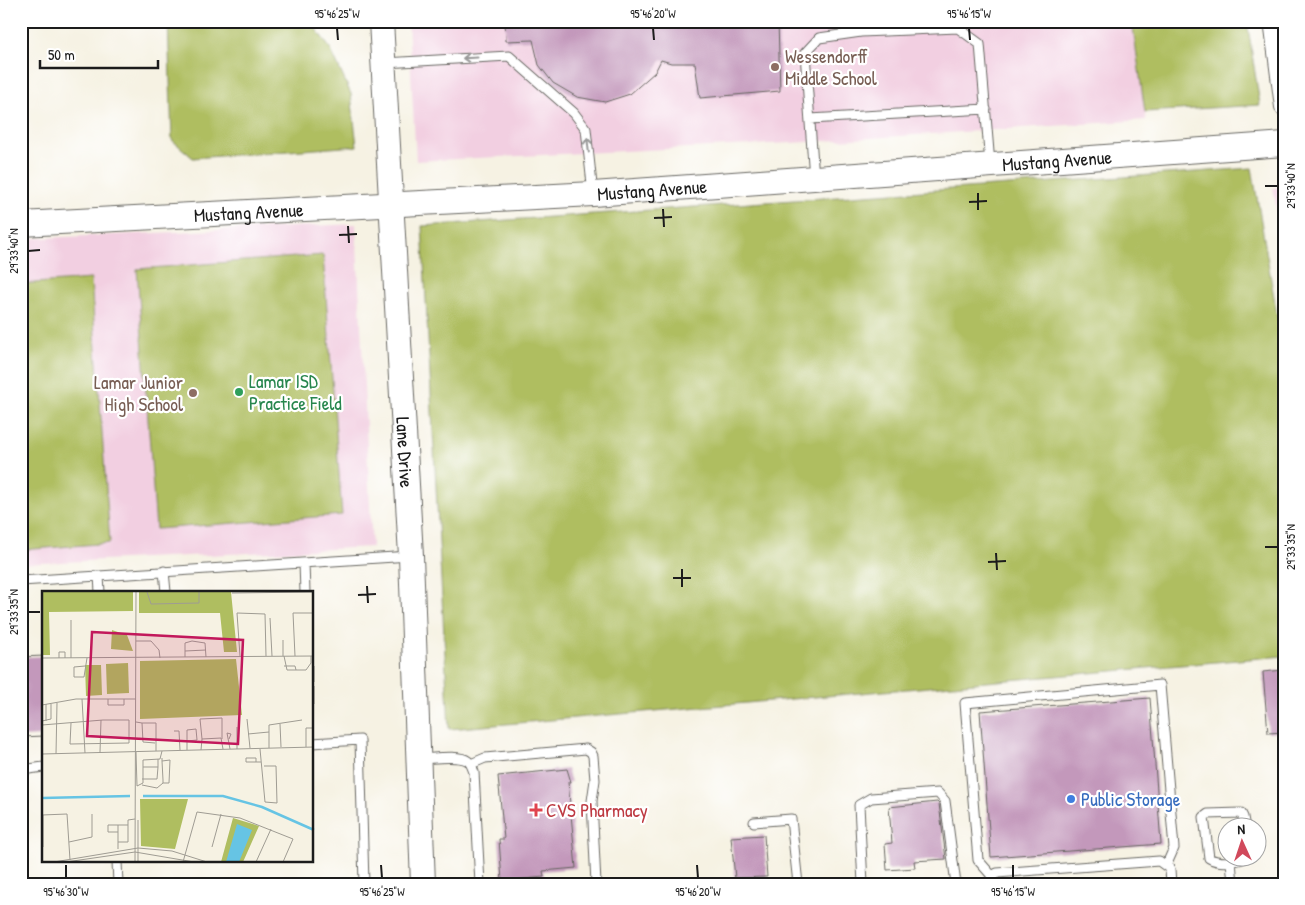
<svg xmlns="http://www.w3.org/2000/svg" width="1305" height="905" viewBox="0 0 1305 905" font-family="'Patrick Hand',sans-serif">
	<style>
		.built { fill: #f2cfe1 }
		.green { fill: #afbe60; stroke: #666d3e }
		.building { fill: #c398bb }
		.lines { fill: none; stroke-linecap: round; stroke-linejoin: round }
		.lane-casing { stroke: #686762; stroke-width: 11 }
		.street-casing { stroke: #686762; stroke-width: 20 }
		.secondary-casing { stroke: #686762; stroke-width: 26 }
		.lane { stroke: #fff; stroke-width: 9 }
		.street { stroke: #fff; stroke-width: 18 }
		.secondary { stroke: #fff; stroke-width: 24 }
		.oneway { stroke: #999 }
		.ticks { fill: none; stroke: #1c1c1c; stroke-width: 2 }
		.education-dot { fill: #8d6e63; stroke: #fff; stroke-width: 2 }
		.leisure-dot { fill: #2e9e5b; stroke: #fff; stroke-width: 2 }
		.shop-dot { fill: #3f7fe0; stroke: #fff; stroke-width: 2 }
		.health-dot { fill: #e0444e; stroke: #fff; stroke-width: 2 }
		.labels { text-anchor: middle; stroke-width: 4.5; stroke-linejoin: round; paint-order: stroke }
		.education-label { font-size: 19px; fill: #785e54; stroke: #fff; text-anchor: start }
		.street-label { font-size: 19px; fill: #1c1c1c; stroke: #fff }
		.leisure-label { font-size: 19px; fill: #27864d; stroke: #fff; text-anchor: start }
		.shop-label { font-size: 19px; fill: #366cbe; stroke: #fff; text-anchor: start }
		.health-label { font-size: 19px; fill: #be3a42; stroke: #fff; text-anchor: start }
		.inset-river { fill: none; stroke: #66c4e4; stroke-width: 2.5 }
		.inset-road { fill: none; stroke: #9f9c93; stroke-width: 1 }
		.view { fill: #c2185b; fill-opacity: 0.15; stroke: #c2185b; stroke-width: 2.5 }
		.inset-edge { fill: none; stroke: #1c1c1c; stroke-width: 2.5 }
		.neatline { fill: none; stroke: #1c1c1c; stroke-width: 2 }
		.ticks-label { font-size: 12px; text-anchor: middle; fill: #1c1c1c }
	</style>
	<rect width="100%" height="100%" fill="#fff"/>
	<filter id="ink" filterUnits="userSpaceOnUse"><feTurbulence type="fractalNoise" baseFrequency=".02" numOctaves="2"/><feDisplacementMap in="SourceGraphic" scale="10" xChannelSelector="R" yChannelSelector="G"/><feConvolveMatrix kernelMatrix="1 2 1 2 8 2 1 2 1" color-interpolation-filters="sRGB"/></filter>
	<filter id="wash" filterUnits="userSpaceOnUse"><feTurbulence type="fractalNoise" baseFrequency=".0096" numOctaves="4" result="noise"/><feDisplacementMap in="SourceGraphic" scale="20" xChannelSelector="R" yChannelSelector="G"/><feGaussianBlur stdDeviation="1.12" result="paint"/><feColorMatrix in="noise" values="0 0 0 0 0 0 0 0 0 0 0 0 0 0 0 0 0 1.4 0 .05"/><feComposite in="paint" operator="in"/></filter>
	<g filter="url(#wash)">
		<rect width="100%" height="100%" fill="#f6f2e3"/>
		<!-- built -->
		<path class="built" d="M408 21H1132L1146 120 792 143 416 161Z
			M1284 187V255L1273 188Z
			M356 224 372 547 21 564V239Z"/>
		<!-- green -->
		<path class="green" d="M168 21H310L330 48 351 94 357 146 193 158 172 140Z
			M1132 21H1247L1260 105 1145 112Z
			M1252 168 1284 356V656L449 729 422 226Z
			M323 255 342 515 156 529 137 269Z
			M91 279 110 543 21 550V284Z"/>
		<g id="blocks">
			<!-- building -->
			<path class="building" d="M505 21H778L780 91 700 98 695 63H671L661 60 655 72 630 94 605 102 577 97 553 83 539 65 533 40 506 41Z
				M44 656V736L21 737V657Z
				M1284 670V732L1268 733 1263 672Z
				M1150 698 1161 844 991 857 980 711Z
				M567 769 571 782H568L576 868 543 871 544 877 502 881 499 839H504L498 776Z
				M937 802 939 804 946 859 914 861 915 868 887 870 885 844 892 843 889 807Z
				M764 835 767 877 735 878 731 837Z"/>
		</g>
	</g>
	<g filter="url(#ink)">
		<use href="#blocks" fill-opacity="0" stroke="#686762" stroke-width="1"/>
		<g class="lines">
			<defs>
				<path id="lane" d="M384 63 509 56 574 113 586 129 593 194
					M810 119 986 109
					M814 178 805 53 819 38 861 32 958 28 980 44 990 164
					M304 563 305 592
					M164 571 166 592
					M99 576 100 592
					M21 581 410 556
					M312 743 360 740 364 884
					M419 759C431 759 459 754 468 761 472 764 472 768 474 772L480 884
					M471 764 485 758 586 749 591 752 593 756 595 780 592 801 596 884
					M21 770 44 767
					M754 822 791 819 798 884
					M1245 828 1243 817 1241 813 1208 814 1204 817 1209 858C1219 864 1235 862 1245 858
					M117 861 118 884
					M1231 861 1233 884
					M993 877 978 860 965 703 1160 685 1174 848 1166 866
					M863 884 859 805 871 798 938 793 945 801 956 884
					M990 884V880L997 873 1159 861 1170 869 1171 884"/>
				<path id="street" d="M1273 21 1284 107"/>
				<g id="secondary">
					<path id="s1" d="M381 21 411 556 423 884"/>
					<path id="s2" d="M21 224 593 194 1284 144"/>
				</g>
			</defs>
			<!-- lane casing -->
			<use href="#lane" class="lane-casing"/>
			<!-- street casing -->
			<use href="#street" class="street-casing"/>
			<!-- secondary casing -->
			<use href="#secondary" class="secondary-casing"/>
			<!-- lane -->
			<use href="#lane" class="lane"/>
			<!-- street -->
			<use href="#street" class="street"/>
			<!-- secondary -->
			<use href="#secondary" class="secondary"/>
		</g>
		<!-- one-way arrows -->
		<defs><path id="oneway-shaft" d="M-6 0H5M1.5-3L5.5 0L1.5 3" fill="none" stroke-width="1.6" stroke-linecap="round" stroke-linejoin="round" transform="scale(1.25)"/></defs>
		<g class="oneway">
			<use href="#oneway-shaft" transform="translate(470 58) rotate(177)"/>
			<use href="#oneway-shaft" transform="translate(588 145) rotate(-96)"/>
		</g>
	</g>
	<!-- ticks -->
	<path class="ticks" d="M337 28 338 40M653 28 654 40M969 28 970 40M1265 186H1278M978 193V210M969 202 987 201M663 209 664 227M654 218 672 217M348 226 349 243M339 235 357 234M28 251 40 250M1265 547H1278M996 553 997 570M988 562 1006 561M682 569V587M673 578H691M367 586 368 603M358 595 376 594M28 612H40M66 865V878M381 865 382 878M697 865 698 878M1013 865V878"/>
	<!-- markers -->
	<g class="education-dot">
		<circle cx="775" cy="67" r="5"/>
		<circle cx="193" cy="393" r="5"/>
	</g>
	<circle class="leisure-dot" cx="239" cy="392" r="5"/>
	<circle class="shop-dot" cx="1071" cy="799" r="5"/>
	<path class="health-dot" d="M533.5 802.5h5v5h5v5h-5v5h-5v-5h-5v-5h5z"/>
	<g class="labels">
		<!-- education labels -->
		<g class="education-label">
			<text x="785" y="63">Wessendorff<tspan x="785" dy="22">Middle School</tspan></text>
			<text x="183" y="389" text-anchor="end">Lamar Junior<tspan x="183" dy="22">High School</tspan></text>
		</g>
		<!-- street labels -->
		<g class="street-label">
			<text dy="7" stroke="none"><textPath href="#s2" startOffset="1038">Mustang Avenue</textPath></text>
			<text dy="7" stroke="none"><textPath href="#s2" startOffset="632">Mustang Avenue</textPath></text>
			<text dy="7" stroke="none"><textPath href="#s2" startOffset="228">Mustang Avenue</textPath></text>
			<text dy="7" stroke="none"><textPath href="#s1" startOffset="432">Lane Drive</textPath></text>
		</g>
		<!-- leisure labels -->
		<g class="leisure-label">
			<text x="249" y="388">Lamar ISD<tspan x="249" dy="22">Practice Field</tspan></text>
		</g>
		<!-- shop labels -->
		<g class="shop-label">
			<text x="1081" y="806">Public Storage</text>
		</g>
		<!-- health labels -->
		<g class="health-label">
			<text x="546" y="817">CVS Pharmacy</text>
		</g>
	</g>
	<!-- overview -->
	<g transform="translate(42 591)">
		<rect width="271" height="271" fill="#f6f2e3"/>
		<path d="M0 1H91V20L7 21 8 64H0ZM97 1H189L195 61H182L178 22H97ZM70 39 85 44 91 60 69 58ZM194 68 200 124 98 128V70ZM86 72 87 102 65 103 64 73ZM43 74H59L60 104 44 105ZM98 208H146L133 258 99 255ZM191 227 217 235 201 271H179Z" fill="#afbe60"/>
		<path d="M195 233 210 239 197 271H184Z" fill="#66c4e4"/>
		<path class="inset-river" d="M101 205H181L220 216 272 239M0 207 88 205"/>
		<path class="inset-road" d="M105 1 109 13 157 12V1M190 2 272 1M228 27 230 65M29 29V67M241 49V65M94 50H109L117 59 118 67M143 60 164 59M198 65 195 22 223 23 224 65M242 65 245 79H264L269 72V65M253 65 251 22H272M143 66V52L150 50 163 52 164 66M0 67 272 65M17 67V61H23V67M43 75 32 76V86H42L45 67M242 75H253L254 79M272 75V91M272 95V113M40 108 43 162M66 108V114H82V108M0 114 34 108H94M205 128 208 157M0 130 9 128V113M4 130V113M94 131 100 132 101 151 113 152M100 132H114V160M238 133 239 156M0 134 61 129H87V152L28 153 29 132M195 136V158M132 140H137L138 159M206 143 227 141M160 148 158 128 180 127V148M187 148 189 143 185 142 188 158M145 150 155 149 154 138 145 139V159M264 156V137H272M227 157V134L260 129M218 158 223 211 235 212 234 175H222M159 159 160 148 179 147 181 158M58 161 59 129M94 161 95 195M0 163 272 156M14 163 15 112M120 167V170L121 189V192H127L128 169 120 170M214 171V167H204V171H219M101 176H116V168M100 188H115L116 176M100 194 115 197 121 192M95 195 101 192V169L118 168 120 160M0 224 25 223 28 269M1 224V256M96 229V271M76 234H66V241H76M27 251 50 246V223M76 251V234H86M170 256 179 223M76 258V251H86V229L93 228M12 271 96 257 130 260 165 271M24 271 93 261 152 271M93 271 94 1M141 271 155 221 198 227 251 248 241 271M214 271 229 238"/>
		<path class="view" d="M50 41 201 49 196 153 45 145Z"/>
		<rect width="271" height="271" class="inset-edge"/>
	</g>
	<!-- margin -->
	<rect width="1305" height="905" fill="none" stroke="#fff" stroke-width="55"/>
	<!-- north arrow -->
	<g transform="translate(1242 842) rotate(357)"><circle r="24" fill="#ffffff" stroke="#a4a4a4"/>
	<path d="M0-4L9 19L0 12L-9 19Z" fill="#d1495b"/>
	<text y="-8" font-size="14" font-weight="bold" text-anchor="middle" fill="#1c1c1c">N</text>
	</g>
	<!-- scale -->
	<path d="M40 60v8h118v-8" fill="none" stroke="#1c1c1c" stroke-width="2.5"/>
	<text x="48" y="60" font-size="15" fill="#1c1c1c" stroke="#ffffff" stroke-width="4" paint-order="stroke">50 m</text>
	<rect x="28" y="28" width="1250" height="850" class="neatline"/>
	<g class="ticks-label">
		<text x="337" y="18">95°46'25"W</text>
		<text x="653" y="18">95°46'20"W</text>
		<text x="969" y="18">95°46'15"W</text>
		<text transform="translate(1291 186) rotate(-90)" y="4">29°33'40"N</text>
		<text transform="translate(14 251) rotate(-90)" y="4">29°33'40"N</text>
		<text transform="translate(1291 547) rotate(-90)" y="4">29°33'35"N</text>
		<text transform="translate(14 612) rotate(-90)" y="4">29°33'35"N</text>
		<text x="66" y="896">95°46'30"W</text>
		<text x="382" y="896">95°46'25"W</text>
		<text x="698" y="896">95°46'20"W</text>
		<text x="1013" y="896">95°46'15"W</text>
	</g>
</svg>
